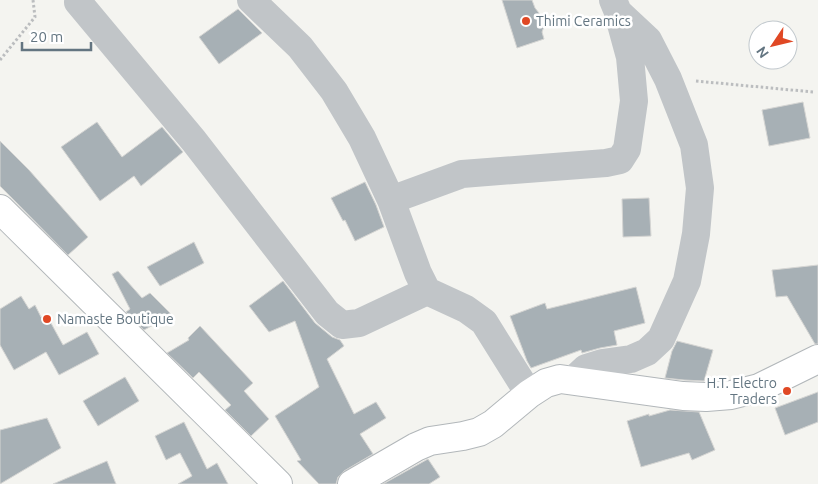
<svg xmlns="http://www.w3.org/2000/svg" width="818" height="484" viewBox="0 0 818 484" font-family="Ubuntu,sans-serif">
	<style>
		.building { fill: #a7b0b5; stroke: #d5d5d3 }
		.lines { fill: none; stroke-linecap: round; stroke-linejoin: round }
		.major-casing { stroke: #b2b7ba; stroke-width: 30 }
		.path { stroke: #bbbdbf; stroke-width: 3; stroke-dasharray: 2.5 2.5; stroke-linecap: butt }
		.minor { stroke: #c1c5c8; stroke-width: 28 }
		.major { stroke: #fff; stroke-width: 28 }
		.poi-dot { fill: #e04824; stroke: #fff; stroke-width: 2 }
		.labels { text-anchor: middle; stroke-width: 5; stroke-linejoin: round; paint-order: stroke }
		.poi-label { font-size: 14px; fill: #637581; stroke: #fff; text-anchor: start }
	</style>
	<rect width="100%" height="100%" fill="#f4f4f0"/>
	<!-- building -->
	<path class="building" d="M502 0H532L535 8 543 18 545 24 542 32 544 39 517 48Z
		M238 9 262 33 219 64 199 37Z
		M803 102 810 138 769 146 762 110Z
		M97 122 122 157 162 127 183 152 141 186 134 176 100 201 61 147Z
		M0 141 29 170 88 237 68 255 0 186Z
		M365 182 376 205 384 227 355 241 345 220 343 221 331 198Z
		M649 198 651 236 623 237 622 199Z
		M194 242 204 263 160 286 147 267Z
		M818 265V344H815L787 296 776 297 772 270Z
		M118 271 142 298 150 293 172 315 144 330 126 312 130 309 112 274Z
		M283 281 315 323 332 337 340 340 344 346 327 359 354 414 376 402 386 418 360 434 373 454 344 471 338 477 336 484H319L297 461 301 460 275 416 319 387 295 321 269 332 249 306Z
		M636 287 645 323 614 331 617 345 600 348 582 353 581 350 531 368 527 361 510 316 545 303 547 309Z
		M21 296 29 309 35 305 41 317 46 314 63 345 87 332 99 354 59 375 46 352 14 370 0 345V309Z
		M200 326 253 383 244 391 269 419 251 436 225 410 231 405 199 372 193 378 167 353 189 340 188 338Z
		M677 341 713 350 704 381 684 380 665 378 672 351Z
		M125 377 139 401 98 426 83 401Z
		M818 392V422L785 435 775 408Z
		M670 410 699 412 715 450 692 460 689 453 641 467 627 421 649 414V416Z
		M47 418 61 448 0 484V430Z
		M184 422 207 469 217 463 228 484H178L192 476 180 453 166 460 155 436Z
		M428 459 440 477 429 484H383Z
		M107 461 116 484H53Z"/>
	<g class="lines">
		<defs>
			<path id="major" d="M0 209 278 484
				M352 484 416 447 430 441 463 436 479 432 493 424 529 394 546 383 560 379 683 396 706 397 731 395 759 388 818 359"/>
		</defs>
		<!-- major casing -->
		<use href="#major" class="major-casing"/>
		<!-- path -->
		<path class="path" d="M0 60 35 17 33 0
			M696 81 813 92"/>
		<!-- minor -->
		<path class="minor" d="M251 0 300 47 334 91 362 138 391 200 418 273 427 291 466 309 484 322 529 394
			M78 2 194 141 327 313 342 325 359 323 427 291
			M391 200 462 174 606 163 620 160 627 149 634 101 630 57 618 13
			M573 380 586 368 602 363 631 359 647 352 661 339 687 281 696 234 700 188 694 145 668 79 648 40 618 12 613 0"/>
		<!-- major -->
		<use href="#major" class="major"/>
	</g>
	<!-- markers -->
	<g class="poi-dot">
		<circle cx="526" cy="21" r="5"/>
		<circle cx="47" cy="319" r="5"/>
		<circle cx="787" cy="391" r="5"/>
	</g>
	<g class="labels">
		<!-- poi labels -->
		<g class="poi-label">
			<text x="536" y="26">Thimi Ceramics</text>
			<text x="57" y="324">Namaste Boutique</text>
			<text x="777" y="388" text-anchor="end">H.T. Electro<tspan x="777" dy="16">Traders</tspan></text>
		</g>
	</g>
	<!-- north arrow -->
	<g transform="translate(773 45) rotate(235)"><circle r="24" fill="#ffffff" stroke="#c1c8cd"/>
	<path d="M0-4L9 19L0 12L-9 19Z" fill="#e04824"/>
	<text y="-8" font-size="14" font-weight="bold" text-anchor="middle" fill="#637581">N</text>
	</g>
	<!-- scale -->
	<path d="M22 42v8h69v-8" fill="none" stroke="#637581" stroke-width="2.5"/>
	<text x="30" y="42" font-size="15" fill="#637581" stroke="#ffffff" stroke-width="4" paint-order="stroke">20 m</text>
</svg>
